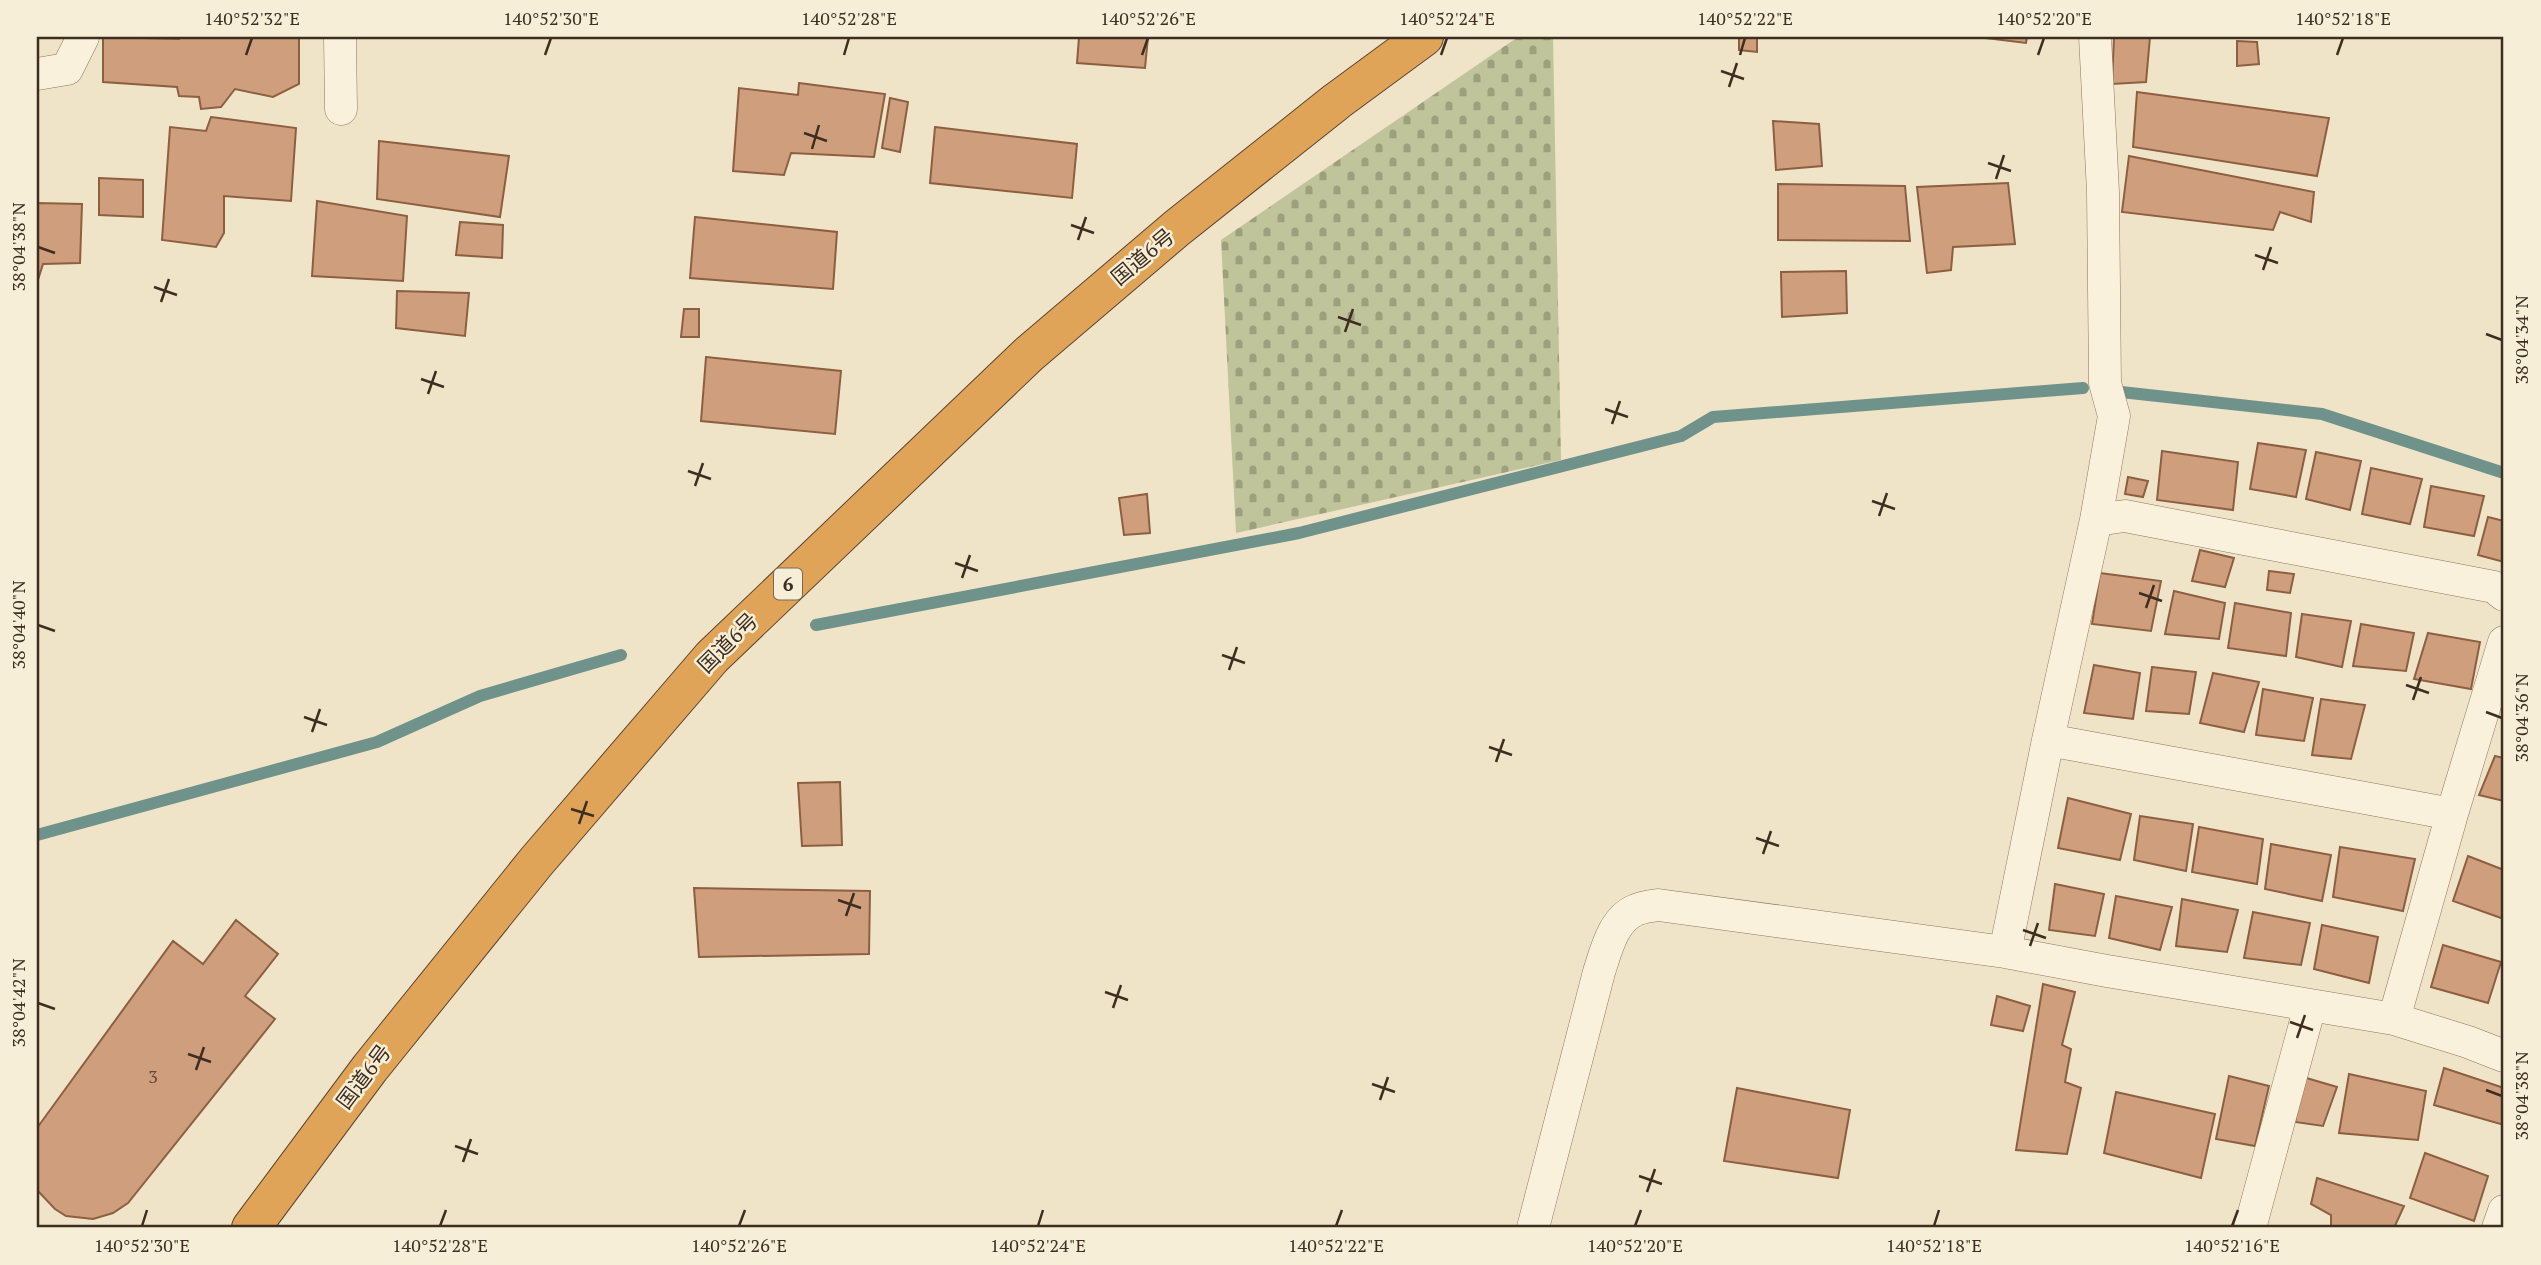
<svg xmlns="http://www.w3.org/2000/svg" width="2541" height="1265" viewBox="0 0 2541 1265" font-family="'PT Serif','Noto Sans JP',serif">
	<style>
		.cemetery { fill: url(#cemetery-stones) }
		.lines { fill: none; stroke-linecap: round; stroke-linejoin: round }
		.stream { stroke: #6f938a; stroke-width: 12 }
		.building { fill: #cf9f7d; stroke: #8d5f41; stroke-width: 2 }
		.street-casing { stroke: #8d765c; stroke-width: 33 }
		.highway-casing { stroke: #5b4430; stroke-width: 40 }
		.street { stroke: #faf1dc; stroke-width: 32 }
		.highway { stroke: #e0a458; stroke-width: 38 }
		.ticks { fill: none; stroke: #3d2e20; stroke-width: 2.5 }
		.labels { text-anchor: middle; stroke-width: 5; stroke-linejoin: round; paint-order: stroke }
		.number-label { font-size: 18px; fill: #624a37 }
		.shield { fill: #f7eed8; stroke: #756857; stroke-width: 2 }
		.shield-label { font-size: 19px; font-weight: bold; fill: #3d2e20 }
		.street-label { font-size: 21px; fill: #3d2e20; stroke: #f7eed8 }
		.neatline { fill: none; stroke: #3d2e20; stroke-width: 2.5 }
		.ticks-label { font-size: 18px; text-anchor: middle; fill: #3d2e20 }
	</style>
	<defs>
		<pattern id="cemetery-stones" width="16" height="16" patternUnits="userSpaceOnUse" patternTransform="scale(1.75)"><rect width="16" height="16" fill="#bfc49a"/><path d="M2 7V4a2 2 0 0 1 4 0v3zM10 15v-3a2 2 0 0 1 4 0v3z" fill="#9ca07d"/></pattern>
	</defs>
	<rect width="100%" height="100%" fill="#f0e4c8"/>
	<!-- cemetery -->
	<path class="cemetery" d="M1518 37H1553L1561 460 1236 533 1221 240Z"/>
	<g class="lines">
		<!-- stream -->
		<path class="stream" d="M2121 392 2322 414 2504 473
			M816 625 1299 533 1681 436 1713 417 2083 388
			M37 835 377 742 480 696 621 655"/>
	</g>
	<!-- building -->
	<path class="building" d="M103 37 179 39V37H299V84L273 97 235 89 221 107 201 109 199 97 179 96 177 87 103 82Z
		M1079 37H1148L1145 68 1077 63Z
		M1739 37H1757V52L1739 50Z
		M1977 37H2027L2026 43Z
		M2114 37H2150L2146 82 2112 84Z
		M2237 41 2257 42 2259 64 2237 66Z
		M799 83 885 94 874 157 791 153 784 175 733 171 739 88 798 95Z
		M2137 92 2329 118 2317 176 2133 147Z
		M890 98 908 102 900 152 882 148Z
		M211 117 296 128 291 201 224 196V233L216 247 162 240 170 127 206 131Z
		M1773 121 1819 124 1822 166 1776 170Z
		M935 127 1077 144 1072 198 930 183Z
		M379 141 509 156 500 217 377 199Z
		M2129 156 2314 192 2311 222 2280 212 2273 230 2122 212Z
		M99 178 143 180V217L99 215Z
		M2008 183 2015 244 1953 247 1951 270 1927 273 1917 187Z
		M1778 184 1905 186 1910 241 1778 240Z
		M317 201 407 216 403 281 312 276Z
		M37 203 82 204 80 263 43 264 37 283Z
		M695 217 837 232 833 289 690 278Z
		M460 222 503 225 502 258 456 255Z
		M1846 271 1847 313 1782 317 1781 272Z
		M397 291 469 293 465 336 396 328Z
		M684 309H699V337H681Z
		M706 357 841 371 835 434 701 421Z
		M2258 443 2306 450 2296 497 2250 489Z
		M2162 451 2238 462 2233 510 2157 500Z
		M2316 452 2361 461 2350 510 2306 499Z
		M2371 468 2422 479 2410 524 2362 514Z
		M2128 477 2148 481 2143 497 2125 494Z
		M2431 486 2484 496 2474 536 2424 527Z
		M1147 494 1150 533 1124 535 1119 498Z
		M2488 517 2504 521V562L2478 555Z
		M2200 550 2234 558 2225 587 2192 581Z
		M2269 571 2294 574 2290 593 2267 590Z
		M2100 573 2161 581 2151 631 2092 624Z
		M2174 591 2225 603 2219 639 2165 634Z
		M2235 603 2291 613 2286 656 2228 648Z
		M2302 614 2351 621 2342 667 2296 657Z
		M2361 624 2414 633 2406 671 2353 666Z
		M2428 633 2480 642 2471 689 2414 679Z
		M2094 665 2140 673 2133 719 2084 713Z
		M2152 667 2196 672 2189 714 2146 711Z
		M2213 673 2259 682 2244 732 2200 723Z
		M2263 689 2313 698 2304 741 2256 735Z
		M2321 699 2365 705 2351 759 2312 755Z
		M2495 756 2504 758V801L2479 795Z
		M840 782 842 845 802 846 798 783Z
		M2068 798 2131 814 2120 860 2058 848Z
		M2140 816 2193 824 2186 871 2134 860Z
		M2199 827 2263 839 2257 884 2192 872Z
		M2271 844 2331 855 2322 901 2265 889Z
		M2340 847 2415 859 2403 911 2333 897Z
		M2468 856 2504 870V919L2453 901Z
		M2055 884 2104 894 2095 936 2049 930Z
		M694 888 870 891 869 954 699 957Z
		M2116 896 2172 907 2160 950 2109 938Z
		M2182 899 2238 910 2227 952 2176 946Z
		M2253 912 2310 923 2301 965 2244 958Z
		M236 920 278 954 245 996 275 1019 128 1203 113 1213 93 1219 66 1216 55 1209 37 1190V1128L173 941 203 964Z
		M2322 925 2378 937 2369 983 2314 969Z
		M2443 945 2501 962 2488 1003 2431 987Z
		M2043 984 2075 992 2062 1045 2071 1049 2065 1082 2081 1088 2067 1154 2016 1150Z
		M1997 996 2030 1006 2023 1031 1991 1025Z
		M2444 1068 2504 1088V1125L2434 1105Z
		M2349 1074 2426 1091 2418 1140 2339 1133Z
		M2229 1076 2269 1086 2255 1146 2216 1139Z
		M2303 1077 2337 1087 2323 1126 2295 1122Z
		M1737 1088 1850 1110 1838 1178 1724 1161Z
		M2116 1092 2215 1114 2201 1178 2104 1153Z
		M2425 1153 2488 1176 2474 1221 2410 1198Z
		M2317 1178 2404 1206 2394 1228 2331 1227V1215L2311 1204Z"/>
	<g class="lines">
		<defs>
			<path id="street" d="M340 37 341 109
				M2095 37 2103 192 2105 383 2114 416 2096 520
				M37 74 67 69 83 37
				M2048 740 2452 814
				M2005 952 2048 740 2096 520 2125 516 2494 587 2504 595
				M2394 1019 2452 814 2504 642
				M1533 1228 1599 972C1606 951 1613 919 1636 910 1642 907 1651 906 1658 905L2005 952 2107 971 2394 1019 2468 1042 2504 1056
				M2250 1228 2310 1006
				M2498 1228 2504 1211"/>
			<path id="highway" d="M251 1228 370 1068 536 862 712 657 1029 354 1177 228 1337 101 1424 37"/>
		</defs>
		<!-- street casing -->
		<use href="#street" class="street-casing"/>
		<!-- highway casing -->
		<use href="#highway" class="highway-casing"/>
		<!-- street -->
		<use href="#street" class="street"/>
		<!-- highway -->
		<use href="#highway" class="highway"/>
	</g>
	<!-- ticks -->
	<path class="ticks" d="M246 55 252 38M545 55 551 38M844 55 849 38M1142 55 1148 38M1441 55 1447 38M1740 55 1745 38M2038 55 2044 38M2337 55 2343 38M1721 71 1744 79M1729 87 1737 63M804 133 827 141M812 149 819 125M1988 163 2011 171M1996 179 2004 155M1071 225 1094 233M1078 240 1086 217M38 247 55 253M2255 255 2278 263M2263 270 2271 247M154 287 177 295M161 302 169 279M1338 317 1361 325M1345 332 1353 309M2486 334 2502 340M421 379 444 387M428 394 436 371M1605 409 1628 417M1612 424 1620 401M688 471 711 479M695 486 703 463M1872 501 1895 509M1879 516 1887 493M955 563 978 571M962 578 970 555M2139 593 2162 601M2146 608 2154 585M38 625 55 631M1222 655 1245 663M1229 670 1237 647M2406 685 2429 693M2413 700 2421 677M2486 712 2502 718M304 717 327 725M312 732 320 709M1489 747 1512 755M1496 762 1504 739M571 809 594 816M579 824 587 801M1756 838 1779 846M1763 854 1771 831M838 900 861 908M846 916 854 893M2023 930 2046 938M2030 946 2038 923M1105 992 1128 1000M38 1003 55 1009M1113 1008 1121 985M2290 1022 2313 1030M2297 1038 2305 1015M188 1054 211 1062M196 1070 204 1047M1372 1084 1395 1092M2486 1090 2502 1096M1380 1100 1388 1077M455 1146 478 1154M463 1162 471 1139M1639 1176 1662 1184M1647 1192 1655 1169M142 1226 147 1210M440 1226 446 1210M739 1226 745 1210M1038 1226 1043 1210M1336 1226 1342 1210M1635 1226 1641 1210M1934 1226 1939 1210M2232 1226 2238 1210"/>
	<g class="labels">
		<!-- number labels -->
		<g class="number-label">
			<text x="153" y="1083">3</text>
		</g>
		<!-- shield labels -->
		<rect class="shield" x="774" y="568.5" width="28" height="31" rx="5"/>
		<g class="shield-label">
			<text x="788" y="591">6</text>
		</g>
		<!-- street labels -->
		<g class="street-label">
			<text transform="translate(1143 257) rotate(-40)" y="7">国道6号</text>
			<text transform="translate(728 643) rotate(-45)" y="7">国道6号</text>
			<text transform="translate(364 1077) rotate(-53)" y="7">国道6号</text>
		</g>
	</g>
	<!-- border -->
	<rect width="2541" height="1265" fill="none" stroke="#f7eed8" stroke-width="77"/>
	<rect x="38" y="38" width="2464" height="1188" class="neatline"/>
	<g class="ticks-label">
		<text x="252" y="25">140°52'32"E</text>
		<text x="551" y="25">140°52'30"E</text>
		<text x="849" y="25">140°52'28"E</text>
		<text x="1148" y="25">140°52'26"E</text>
		<text x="1447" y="25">140°52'24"E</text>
		<text x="1745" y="25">140°52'22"E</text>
		<text x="2044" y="25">140°52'20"E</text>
		<text x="2343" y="25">140°52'18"E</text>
		<text transform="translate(19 247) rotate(-90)" y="6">38°04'38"N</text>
		<text transform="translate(2522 340) rotate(-90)" y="6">38°04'34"N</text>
		<text transform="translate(19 625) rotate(-90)" y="6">38°04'40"N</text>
		<text transform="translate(2522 718) rotate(-90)" y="6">38°04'36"N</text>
		<text transform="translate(19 1003) rotate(-90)" y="6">38°04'42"N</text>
		<text transform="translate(2522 1096) rotate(-90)" y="6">38°04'38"N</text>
		<text x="142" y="1252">140°52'30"E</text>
		<text x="440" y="1252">140°52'28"E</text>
		<text x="739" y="1252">140°52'26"E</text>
		<text x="1038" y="1252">140°52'24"E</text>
		<text x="1336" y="1252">140°52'22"E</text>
		<text x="1635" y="1252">140°52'20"E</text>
		<text x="1934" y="1252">140°52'18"E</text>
		<text x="2232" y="1252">140°52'16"E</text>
	</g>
</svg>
